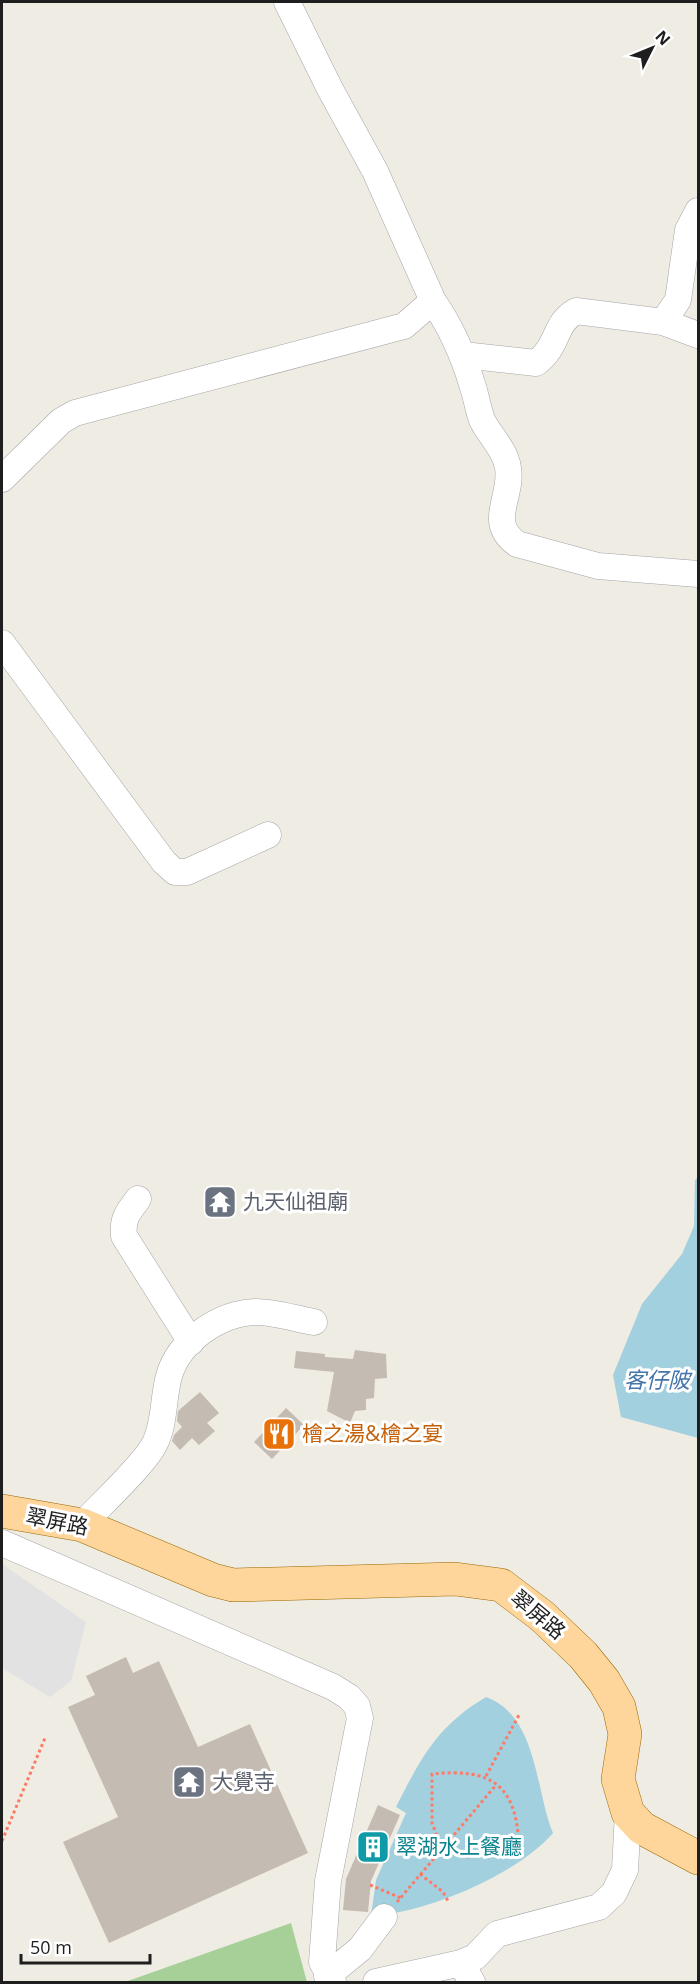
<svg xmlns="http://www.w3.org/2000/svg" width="700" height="1984" viewBox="0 0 700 1984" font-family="'Open Sans','Noto Sans TC',sans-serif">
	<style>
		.forest { fill: #a7d098 }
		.parking { fill: #e2e2e2 }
		.water { fill: #a3d0de }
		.building { fill: #c4bbb3 }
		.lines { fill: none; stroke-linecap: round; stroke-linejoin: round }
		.minor-casing { stroke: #a5a5a5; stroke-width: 27 }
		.major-casing { stroke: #996900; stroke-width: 34 }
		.path { stroke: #fd7a67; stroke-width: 3; stroke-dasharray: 3 3; stroke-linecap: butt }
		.minor { stroke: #fff; stroke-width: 26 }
		.major { stroke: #fed59b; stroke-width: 33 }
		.labels { text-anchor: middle; stroke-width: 6; stroke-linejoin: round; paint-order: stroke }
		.worship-label { font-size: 21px; fill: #5b616d; stroke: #fff; text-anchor: start }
		.food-label { font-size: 21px; fill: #c56008; stroke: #fff; text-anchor: start }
		.street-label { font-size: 21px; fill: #1e1e1e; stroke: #fff }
		.culture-label { font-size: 21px; fill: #0d838f; stroke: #fff; text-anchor: start }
		.water-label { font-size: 22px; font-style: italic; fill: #4575a9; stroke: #fff }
	</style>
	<rect width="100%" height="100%" fill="#efece4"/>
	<!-- forest -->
	<path class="forest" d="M291 1923 307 1982H125Z"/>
	<!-- parking -->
	<path class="parking" d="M2 1564 86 1622 71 1681 50 1697 2 1668Z"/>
	<!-- water -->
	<path class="water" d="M698 1177V1438L621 1417 613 1375 642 1304 682 1254 694 1226 695 1180Z
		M486 1697C538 1716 535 1790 553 1833 517 1875 426 1913 371 1916L376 1880 406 1813 396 1807C421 1758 437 1726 486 1697Z"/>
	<!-- building -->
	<path class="building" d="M355 1350 386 1354 387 1378 375 1379 374 1398 366 1399V1410L355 1411 350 1423 327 1411 334 1372 294 1368 296 1351 325 1354V1357L353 1359Z
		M200 1392 219 1413 207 1423 215 1431 199 1445 192 1438 180 1450 172 1441 174 1435 182 1427 177 1421 178 1411Z
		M286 1408 304 1425 272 1459 254 1442Z
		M126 1657 133 1673 159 1661 198 1747 250 1724 308 1853 109 1943 63 1842 118 1817 68 1707 95 1695 86 1676Z
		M378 1805 400 1815 371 1881 368 1912 343 1910 346 1879Z"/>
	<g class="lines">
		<defs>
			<path id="minor" d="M287 2 330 89 375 171 433 301C451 327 463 354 472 384 476 395 478 409 482 420 490 436 505 449 508 468 513 497 486 522 517 544L598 566 698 574
				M663 322 698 335
				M463 355 536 363C560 345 553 324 576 311L663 322 678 300 688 230 698 211
				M2 479 61 421 75 413 404 326 433 301
				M2 643 164 862 175 872H187L268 835
				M138 1199C128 1212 122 1219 124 1236L191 1342
				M82 1525C99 1506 146 1463 155 1443 165 1423 163 1397 169 1376 179 1341 219 1313 256 1312 275 1312 296 1319 314 1322
				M2 1543 333 1687 349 1697 357 1706 360 1718 328 1881 322 1962 333 1982
				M461 1963 472 1982
				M327 1976 360 1949 384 1917
				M376 1982 461 1963 475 1957 497 1934 599 1907 614 1893 625 1870 628 1813"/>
			<path id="major" d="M2 1511 82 1525 213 1580 233 1585 455 1579 501 1585 542 1616 583 1655 604 1681 619 1707 625 1734 618 1779 628 1813 642 1828 698 1858"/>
		</defs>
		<!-- minor casing -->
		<use href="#minor" class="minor-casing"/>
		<!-- major casing -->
		<use href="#major" class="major-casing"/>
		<!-- path -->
		<path class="path" d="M486 1776 519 1715
			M2 1841 45 1738
			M420 1874 443 1892 448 1901
			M370 1885 401 1898
			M397 1902 442 1849 432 1823V1774C491 1768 516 1784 519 1845L468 1857 442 1849 496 1785"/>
		<!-- minor -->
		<use href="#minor" class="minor"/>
		<!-- major -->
		<use href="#major" class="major"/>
	</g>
	<!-- icons -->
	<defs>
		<symbol id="temple-square" viewBox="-11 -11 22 22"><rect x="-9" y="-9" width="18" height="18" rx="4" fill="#6b7280" stroke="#fff"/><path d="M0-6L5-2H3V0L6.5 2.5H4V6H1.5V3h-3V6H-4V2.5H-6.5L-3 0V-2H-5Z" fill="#fff"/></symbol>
		<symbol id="restaurant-square" viewBox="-11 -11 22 22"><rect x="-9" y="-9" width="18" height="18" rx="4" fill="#e8710a" stroke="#fff"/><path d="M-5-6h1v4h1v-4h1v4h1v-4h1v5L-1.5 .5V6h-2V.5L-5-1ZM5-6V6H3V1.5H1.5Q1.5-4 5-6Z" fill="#fff"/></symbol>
		<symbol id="building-square" viewBox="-11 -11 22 22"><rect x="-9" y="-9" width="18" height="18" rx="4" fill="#0f9aa8" stroke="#fff"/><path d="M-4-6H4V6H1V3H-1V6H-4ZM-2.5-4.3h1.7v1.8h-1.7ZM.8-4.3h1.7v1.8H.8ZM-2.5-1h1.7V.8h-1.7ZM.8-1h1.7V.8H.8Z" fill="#fff"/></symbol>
	</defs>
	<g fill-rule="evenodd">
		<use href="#temple-square" x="201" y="1183" width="38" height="38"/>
		<use href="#restaurant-square" x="260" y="1415" width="38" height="38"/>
		<use href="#temple-square" x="170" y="1763" width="38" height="38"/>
		<use href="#building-square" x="354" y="1828" width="38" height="38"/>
	</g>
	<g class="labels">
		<!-- worship labels -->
		<g class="worship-label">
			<text x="243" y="1209">九天仙祖廟</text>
			<text x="212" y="1789">大覺寺</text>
		</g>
		<!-- food labels -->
		<g class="food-label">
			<text x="302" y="1441">檜之湯&amp;檜之宴</text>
		</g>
		<!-- street labels -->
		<g class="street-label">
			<text transform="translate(57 1522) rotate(11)" y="7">翠屏路</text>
			<text transform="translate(538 1615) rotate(40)" y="7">翠屏路</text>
		</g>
		<!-- culture labels -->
		<g class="culture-label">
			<text x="396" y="1854">翠湖水上餐廳</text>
		</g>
		<!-- water labels -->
		<g class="water-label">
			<text x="657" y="1388">客仔陂</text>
		</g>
	</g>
	<!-- border -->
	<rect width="700" height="1984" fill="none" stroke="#1e1e1e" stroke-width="6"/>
	<!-- north arrow -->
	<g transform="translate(652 48) rotate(47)" stroke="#ffffff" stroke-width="4.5" paint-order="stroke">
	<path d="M0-4.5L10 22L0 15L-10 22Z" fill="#1e1e1e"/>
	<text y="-9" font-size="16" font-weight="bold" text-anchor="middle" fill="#1e1e1e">N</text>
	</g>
	<!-- scale -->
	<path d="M21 1954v9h129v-9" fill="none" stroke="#1e1e1e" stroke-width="3"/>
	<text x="30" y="1954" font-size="18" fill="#1e1e1e" stroke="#ffffff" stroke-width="4.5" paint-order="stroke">50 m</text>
</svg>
